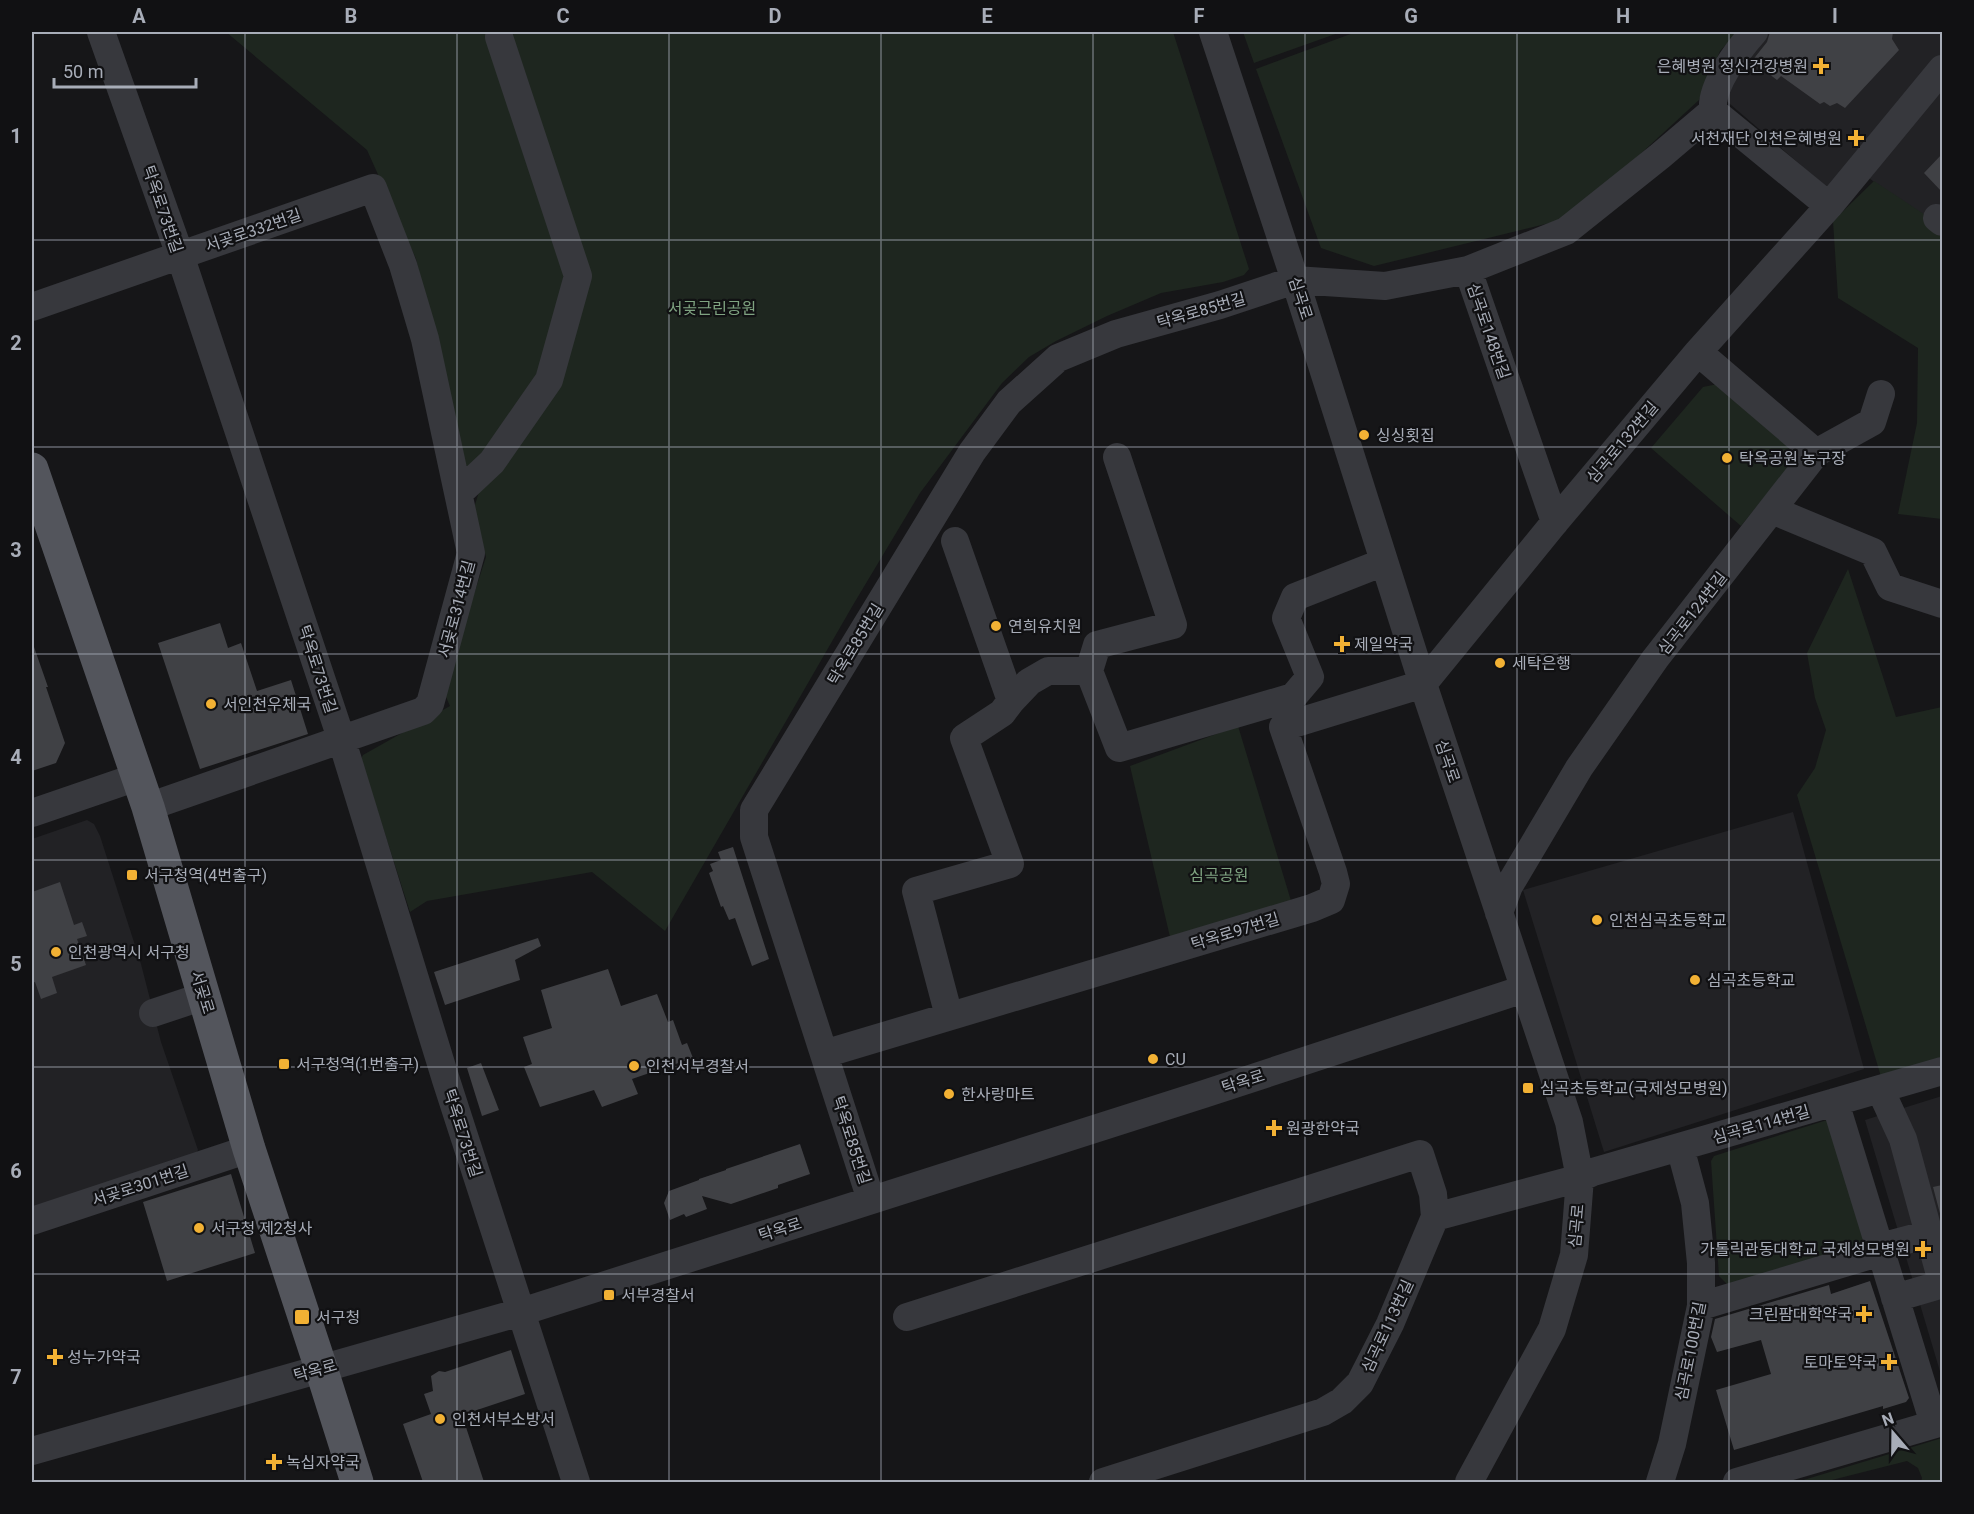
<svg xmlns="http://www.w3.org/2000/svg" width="1974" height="1514" viewBox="0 0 1974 1514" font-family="Roboto,'Noto Sans KR',sans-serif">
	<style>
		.built { fill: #222225 }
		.green { fill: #1e261f }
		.building { fill: #404145 }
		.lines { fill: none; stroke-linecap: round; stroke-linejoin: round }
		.minor { stroke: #37383d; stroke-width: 28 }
		.major { stroke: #53555c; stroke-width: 33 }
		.grid { fill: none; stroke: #a8adb8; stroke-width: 1.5; stroke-opacity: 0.55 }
		.poi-dot { fill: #f2b134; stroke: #111113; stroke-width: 2 }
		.labels { text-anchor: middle; stroke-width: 4.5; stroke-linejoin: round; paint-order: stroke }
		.poi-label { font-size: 16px; fill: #a8adb8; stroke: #111113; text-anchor: start }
		.street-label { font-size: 16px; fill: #a8adb8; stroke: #111113 }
		.park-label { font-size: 16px; fill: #7fa381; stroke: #111113 }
		.neatline { fill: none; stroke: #a8adb8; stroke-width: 2 }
		.grid-label { font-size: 20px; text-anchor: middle; font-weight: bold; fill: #a8adb8 }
	</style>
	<rect width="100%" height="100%" fill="#161618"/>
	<!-- built -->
	<path class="built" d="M1743 32H1942V234L1869 178 1846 204 1723 98Z
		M1793 812 1864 1069 1604 1152 1523 890Z
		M87 820 94 824 100 836 141 964 161 1042 198 1150 192 1160 32 1209V839Z
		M1942 1096V1378L1865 1120Z"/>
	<!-- green -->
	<path class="green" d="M226 32H1173L1249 269 1244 275 1223 282 1161 293 1107 316 1056 341 1029 357 1002 383 920 493 853 605 665 931 592 872 427 901 410 912 361 759 363 755 450 706 443 690 486 557 474 508 482 482 463 462 416 259 367 150Z
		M1243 32H1341L1254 63Z
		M1356 32H1738L1720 51 1699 100 1611 181 1558 221 1374 266 1321 248 1256 69Z
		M1874 181 1942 226V519L1898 514 1917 423 1918 348 1838 298 1833 221Z
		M1718 384 1792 447 1796 458 1741 526 1651 448 1703 387Z
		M1848 569 1896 717 1942 707V1062L1882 1080 1797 795 1815 768 1826 730 1815 698 1807 653Z
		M1238 726 1295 914 1174 954 1130 766Z
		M1827 1120 1869 1242 1732 1289 1719 1276 1711 1161 1714 1156Z
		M1942 1438V1482H1921L1922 1478 1918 1468 1907 1461 1824 1482H1797Z"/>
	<!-- building -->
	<path class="building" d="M1770 32H1893L1892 39 1899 50 1845 108 1837 103 1830 106 1824 102 1820 104 1781 76 1777 80 1752 61 1767 42Z
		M1942 154V192L1924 173Z
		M220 623 228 648 241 643 257 691 291 680 308 734 200 769 158 643Z
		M32 647H34L48 687H46L65 743 56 763 32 771Z
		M733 847 769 959 752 966 735 918 729 920 723 906 721 907 709 873 713 871 710 864 721 860 718 852Z
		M60 882 74 925 82 922 87 936 77 939 86 965 52 977 57 993 41 999 35 982 32 983V892Z
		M538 938 541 946 515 960 520 980 445 1005 434 972Z
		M608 969 621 1006 657 994 668 1022 673 1020 682 1045 687 1043 693 1058 632 1079 638 1094 602 1107 594 1090 540 1107 524 1067 532 1064 523 1037 552 1028 541 990Z
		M481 1063 499 1110 482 1116 467 1068Z
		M800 1144 810 1174 778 1185V1188L731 1204 702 1196 707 1209 686 1217 684 1214 670 1220 664 1203 669 1191 699 1180V1179L726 1170V1169Z
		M231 1174 255 1253 167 1281 143 1202Z
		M1942 1185V1221L1933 1187Z
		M1870 1281 1909 1398 1906 1402 1883 1409V1406L1734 1450 1716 1390 1771 1374 1761 1340 1717 1352 1711 1337 1715 1319 1829 1285 1831 1294Z
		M511 1350 525 1394 462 1415 484 1482H423L403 1424 431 1414 424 1394 433 1391 431 1376 439 1371 445 1372Z"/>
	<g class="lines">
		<!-- minor -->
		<path class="minor" d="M101 32 180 255 342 741 446 1080 576 1482
			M1213 32 1295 280 1423 684 1569 1122 1580 1178 1574 1255 1552 1329 1469 1482
			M1754 32C1738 50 1710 86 1713 111L1829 206
			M1937 218 1942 222
			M1468 270 1555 522
			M32 307 373 188 403 265 425 339 471 553 430 704 423 711 148 807
			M1816 453 1872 422 1881 394
			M1117 457 1173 625 1097 645 1089 671 1119 748 1293 697 1310 677 1286 618 1295 597 1384 562
			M459 493 492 462 549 380 578 276 499 37
			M1772 510 1873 552 1890 587 1942 604
			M1011 701 1029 682 1048 671H1089
			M32 813 137 777
			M1499 913 1509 886 1579 768 1655 659 1816 453 1698 352
			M153 1013 204 996
			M949 1016 916 891 1010 864 964 738 1002 713 1011 701 955 541
			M824 1054 1312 908 1331 900 1336 884 1333 872 1283 727 1423 684 1555 522 1698 352 1829 206 1942 69
			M1880 1089 1903 1139 1941 1278 1936 1286 1895 1298
			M1835 1102 1934 1424
			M871 1200 754 837V810L972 452 1009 402 1058 358 1116 334 1220 305 1295 280 1385 286 1468 270 1566 231 1660 156 1713 111
			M1435 1217 1580 1178 1593 1172 1942 1071
			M32 1221 249 1149
			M1880 1247 1929 1234
			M1701 1306 1881 1252
			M907 1317 1420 1154 1433 1194 1435 1217 1390 1324 1360 1383 1342 1401 1323 1412 1103 1482
			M32 1451 521 1312 1204 1094 1524 989
			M1660 1482 1672 1444 1701 1306V1263L1695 1203 1680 1147
			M1737 1482 1942 1422"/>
		<!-- major -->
		<path class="major" d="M32 469 148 807 249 1149 321 1368 357 1482"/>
	</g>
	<!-- grid -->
	<path class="grid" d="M245 32V1482M457 32V1482M669 32V1482M881 32V1482M1093 32V1482M1305 32V1482M1517 32V1482M1729 32V1482M32 240H1942M32 447H1942M32 654H1942M32 860H1942M32 1067H1942M32 1274H1942"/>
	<!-- markers -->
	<g class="poi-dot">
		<path d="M1818 57h6v6h6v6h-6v6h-6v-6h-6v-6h6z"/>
		<path d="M1853 129h6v6h6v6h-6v6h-6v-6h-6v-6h6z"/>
		<circle cx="1364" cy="435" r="6"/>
		<circle cx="1727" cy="458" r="6"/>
		<circle cx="996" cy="626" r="6"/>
		<path d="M1339 635h6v6h6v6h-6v6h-6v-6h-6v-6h6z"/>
		<circle cx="1500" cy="663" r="6"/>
		<circle cx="211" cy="704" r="6"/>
		<rect x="126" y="869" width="12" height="12" rx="3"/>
		<circle cx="1597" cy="920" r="6"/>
		<circle cx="56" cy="952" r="6"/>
		<circle cx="1695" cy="980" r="6"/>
		<circle cx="1153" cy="1059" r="6"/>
		<rect x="278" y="1058" width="12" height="12" rx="3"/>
		<circle cx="634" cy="1066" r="6"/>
		<rect x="1522" y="1082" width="12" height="12" rx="3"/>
		<circle cx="949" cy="1094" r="6"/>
		<path d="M1271 1119h6v6h6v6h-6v6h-6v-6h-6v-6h6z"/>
		<circle cx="199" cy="1228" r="6"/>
		<path d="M1920 1240h6v6h6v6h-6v6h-6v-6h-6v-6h6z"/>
		<rect x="603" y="1289" width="12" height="12" rx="3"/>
		<path d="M1861 1305h6v6h6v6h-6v6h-6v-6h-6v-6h6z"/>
		<rect x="294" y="1309" width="16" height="16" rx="3"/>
		<path d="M52 1348h6v6h6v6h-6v6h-6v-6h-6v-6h6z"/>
		<path d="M1886 1353h6v6h6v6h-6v6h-6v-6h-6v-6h6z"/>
		<circle cx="440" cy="1419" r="6"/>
		<path d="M271 1453h6v6h6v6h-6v6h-6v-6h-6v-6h6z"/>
	</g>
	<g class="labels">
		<!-- poi labels -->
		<g class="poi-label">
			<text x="1808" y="72" text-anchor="end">은혜병원 정신건강병원</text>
			<text x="1842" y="144" text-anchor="end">서천재단 인천은혜병원</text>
			<text x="1376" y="441">싱싱횟집</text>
			<text x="1739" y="464">탁옥공원 농구장</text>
			<text x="1008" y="632">연희유치원</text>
			<text x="1354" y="650">제일약국</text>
			<text x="1512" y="669">세탁은행</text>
			<text x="223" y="710">서인천우체국</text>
			<text x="144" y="881">서구청역(4번출구)</text>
			<text x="1609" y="926">인천심곡초등학교</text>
			<text x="68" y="958">인천광역시 서구청</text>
			<text x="1707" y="986">심곡초등학교</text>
			<text x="1165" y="1065">CU</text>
			<text x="296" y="1070">서구청역(1번출구)</text>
			<text x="646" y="1072">인천서부경찰서</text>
			<text x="1540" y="1094">심곡초등학교(국제성모병원)</text>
			<text x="961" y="1100">한사랑마트</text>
			<text x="1286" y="1134">원광한약국</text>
			<text x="211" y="1234">서구청 제2청사</text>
			<text x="1910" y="1255" text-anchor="end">가톨릭관동대학교 국제성모병원</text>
			<text x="621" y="1301">서부경찰서</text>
			<text x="1852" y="1320" text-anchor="end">크린팜대학약국</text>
			<text x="316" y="1323">서구청</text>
			<text x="67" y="1363">성누가약국</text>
			<text x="1877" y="1368" text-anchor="end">토마토약국</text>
			<text x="452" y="1425">인천서부소방서</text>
			<text x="286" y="1468">녹십자약국</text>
		</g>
		<!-- street labels -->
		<g class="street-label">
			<text transform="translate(163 209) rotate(71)" y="6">탁옥로73번길</text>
			<text transform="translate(253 230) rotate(-19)" y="6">서곶로332번길</text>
			<text transform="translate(1301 298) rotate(72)" y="6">심곡로</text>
			<text transform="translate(1201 310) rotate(-16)" y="6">탁옥로85번길</text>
			<text transform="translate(1489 331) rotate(71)" y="6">심곡로148번길</text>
			<text transform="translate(1622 442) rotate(-50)" y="6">심곡로132번길</text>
			<text transform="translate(456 609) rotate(-75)" y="6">서곶로314번길</text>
			<text transform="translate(1692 613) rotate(-52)" y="6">심곡로124번길</text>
			<text transform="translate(855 644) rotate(-59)" y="6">탁옥로85번길</text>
			<text transform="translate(318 669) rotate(72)" y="6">탁옥로73번길</text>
			<text transform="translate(1448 761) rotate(71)" y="6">심곡로</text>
			<text transform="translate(1235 931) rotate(-17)" y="6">탁옥로97번길</text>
			<text transform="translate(203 992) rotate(73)" y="6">서곶로</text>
			<text transform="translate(1243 1081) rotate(-18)" y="6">탁옥로</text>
			<text transform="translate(1761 1124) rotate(-16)" y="6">심곡로114번길</text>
			<text transform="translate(463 1133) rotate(72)" y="6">탁옥로73번길</text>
			<text transform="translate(852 1140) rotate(72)" y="6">탁옥로85번길</text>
			<text transform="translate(140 1185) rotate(-18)" y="6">서곶로301번길</text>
			<text transform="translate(1576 1226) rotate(-85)" y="6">심곡로</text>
			<text transform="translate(780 1229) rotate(-18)" y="6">탁옥로</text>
			<text transform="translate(1387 1326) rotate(-65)" y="6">심곡로113번길</text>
			<text transform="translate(1690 1351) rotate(-79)" y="6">심곡로100번길</text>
			<text transform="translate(315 1370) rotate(-16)" y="6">탁옥로</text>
		</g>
		<!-- park labels -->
		<g class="park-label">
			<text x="712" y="314">서곶근린공원</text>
			<text x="1219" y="881">심곡공원</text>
		</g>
	</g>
	<!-- border -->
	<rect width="1974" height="1514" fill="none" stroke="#111113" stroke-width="66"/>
	<!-- north arrow -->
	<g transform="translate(1893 1433) rotate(340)" stroke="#111113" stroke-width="4.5" paint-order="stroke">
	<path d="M0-4.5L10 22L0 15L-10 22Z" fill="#a8adb8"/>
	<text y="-9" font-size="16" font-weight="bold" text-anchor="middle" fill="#a8adb8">N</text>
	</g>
	<!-- scale -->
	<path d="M54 78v9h142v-9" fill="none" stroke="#a8adb8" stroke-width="3"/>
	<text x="63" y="78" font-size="18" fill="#a8adb8" stroke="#111113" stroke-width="4.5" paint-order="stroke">50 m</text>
	<rect x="33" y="33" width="1908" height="1448" class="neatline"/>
	<g class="grid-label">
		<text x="139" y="23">A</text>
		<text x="351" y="23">B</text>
		<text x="563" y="23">C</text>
		<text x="775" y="23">D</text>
		<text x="987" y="23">E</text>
		<text x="1199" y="23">F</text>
		<text x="1411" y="23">G</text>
		<text x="1623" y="23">H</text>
		<text x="1835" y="23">I</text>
		<text x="16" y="143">1</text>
		<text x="16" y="350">2</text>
		<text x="16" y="557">3</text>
		<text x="16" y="764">4</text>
		<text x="16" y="971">5</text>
		<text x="16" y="1178">6</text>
		<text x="16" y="1384">7</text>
	</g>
</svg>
